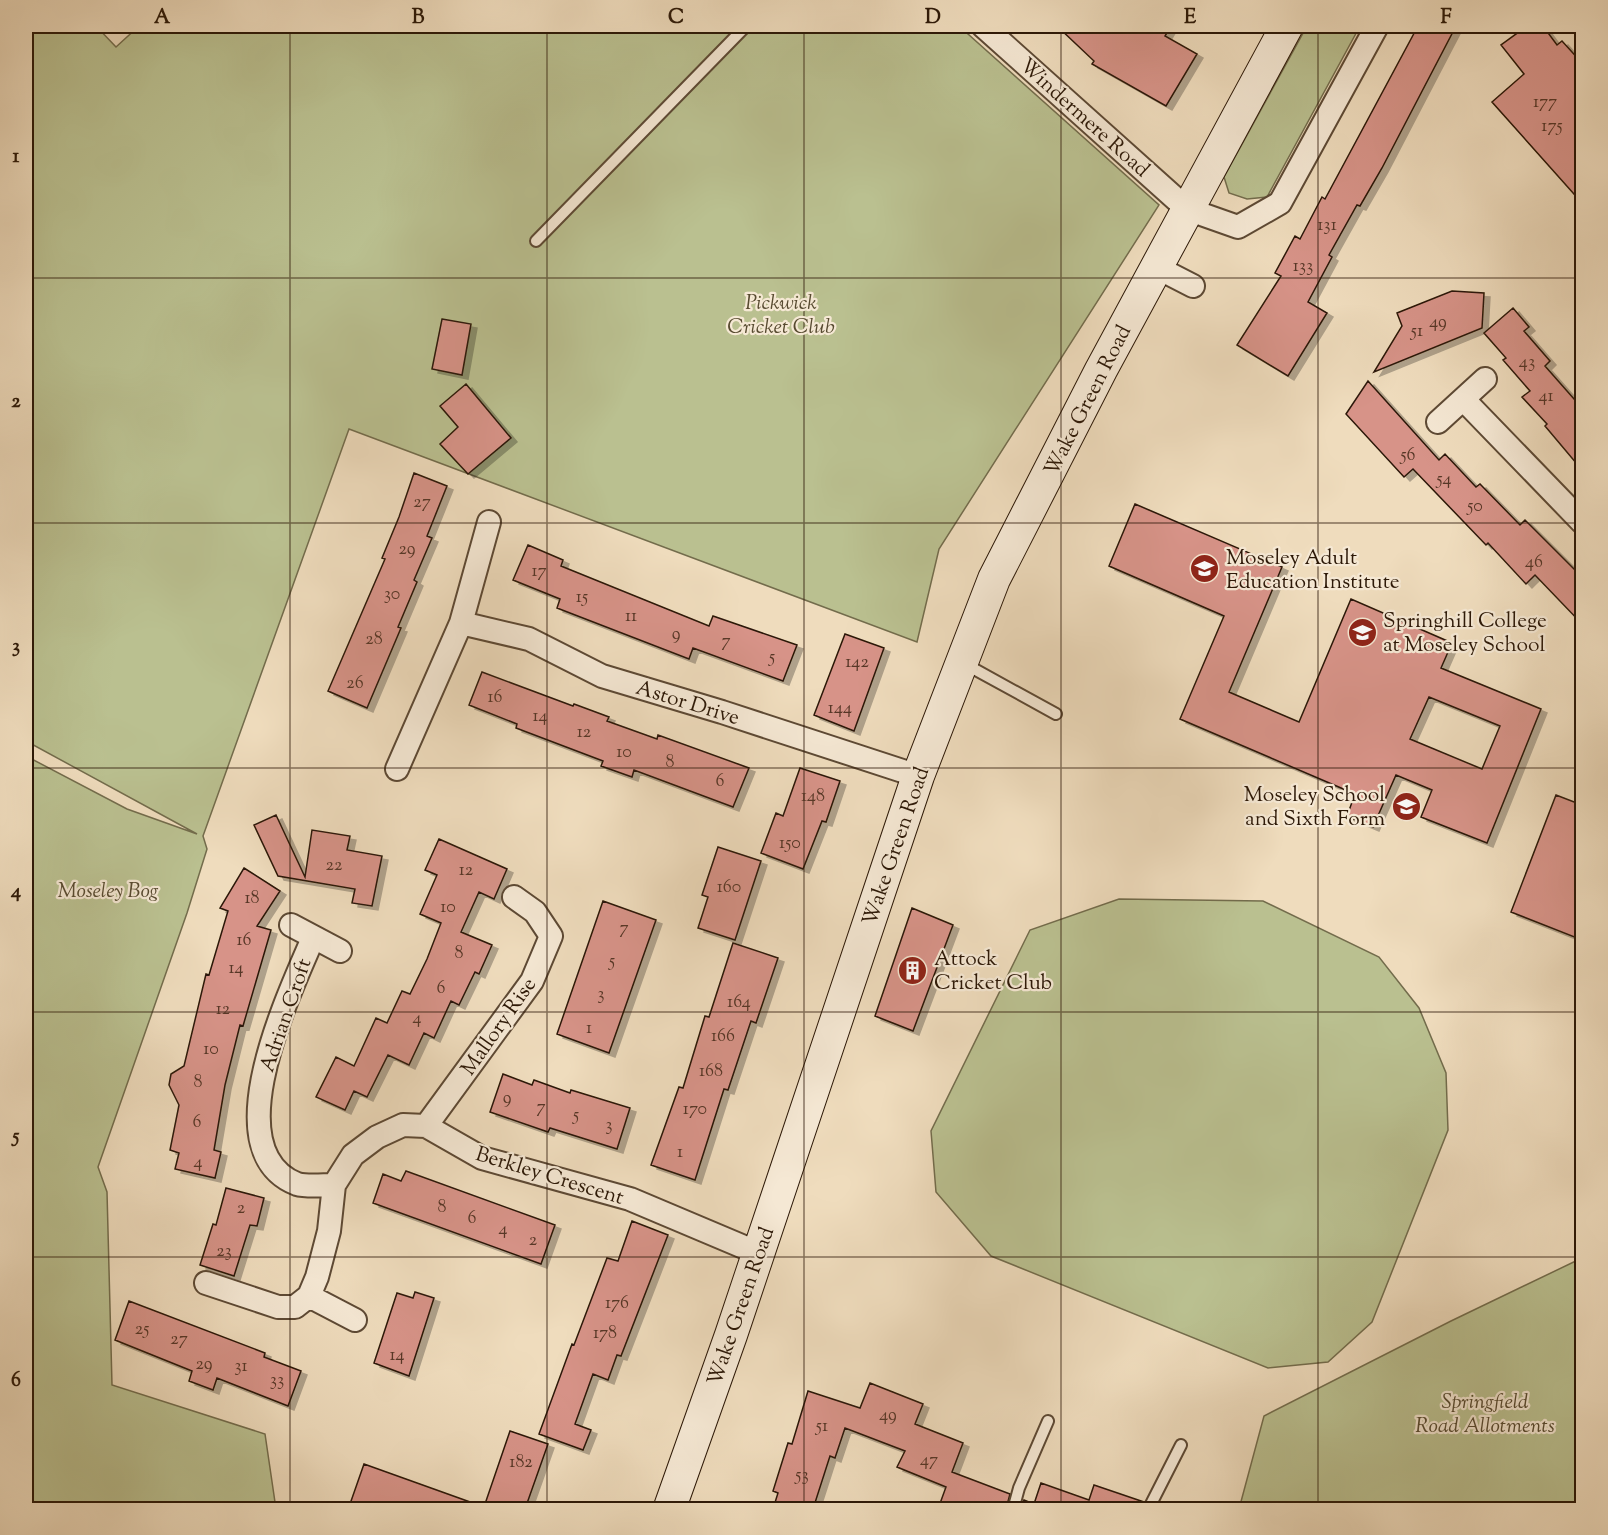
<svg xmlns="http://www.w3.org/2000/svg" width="1608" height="1535" viewBox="0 0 1608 1535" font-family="'Sorts Mill Goudy',serif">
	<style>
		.green { fill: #bac090; stroke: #736c4c; stroke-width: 1.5 }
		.building { fill: #d79388; stroke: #2c1807; stroke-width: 1.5; fill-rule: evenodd; filter: url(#shadow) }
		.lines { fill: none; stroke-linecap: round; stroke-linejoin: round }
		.lane-casing { stroke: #5d4934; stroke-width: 14 }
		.street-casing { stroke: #5d4934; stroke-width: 26 }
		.secondary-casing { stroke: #2c1807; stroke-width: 34 }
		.lane { stroke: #f5e8d4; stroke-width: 10 }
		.street { stroke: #f5e8d4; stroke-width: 22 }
		.secondary { stroke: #f5e8d4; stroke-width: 32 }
		.grid { fill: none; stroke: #2c1807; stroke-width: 1.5; stroke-opacity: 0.55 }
		.labels { text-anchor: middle; stroke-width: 4.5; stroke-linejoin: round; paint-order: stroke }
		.number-label { font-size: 18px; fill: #573727 }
		.street-label { font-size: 21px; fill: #2c1807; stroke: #f5e8d4 }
		.park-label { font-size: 21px; font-style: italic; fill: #574a30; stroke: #f5e8d4 }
		.poi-label { font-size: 21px; fill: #2c1807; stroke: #f5e8d4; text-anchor: start }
		.neatline { fill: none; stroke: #2c1807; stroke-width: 2 }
		.grid-label { font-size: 20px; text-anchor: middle; font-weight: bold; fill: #2c1807 }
	</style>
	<defs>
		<filter id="shadow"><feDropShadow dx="6" dy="4" stdDeviation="0" flood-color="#0004"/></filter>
	</defs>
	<rect width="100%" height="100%" fill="#efdcbd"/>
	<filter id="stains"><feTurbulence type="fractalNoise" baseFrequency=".00333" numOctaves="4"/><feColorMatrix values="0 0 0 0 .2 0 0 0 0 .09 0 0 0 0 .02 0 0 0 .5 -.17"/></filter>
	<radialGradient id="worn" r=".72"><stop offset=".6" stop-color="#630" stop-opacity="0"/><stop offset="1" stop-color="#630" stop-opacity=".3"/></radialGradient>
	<!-- green -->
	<path class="green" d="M26 26H96L116 47 139 26H959L1159 205 939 549 917 642 349 429 203 836 207 849 187 913 98 1167 107 1192 112 1385 265 1434 276 1509H26V756L127 809 197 834 26 741Z
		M1307 26H1360L1267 197 1247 199 1229 193 1224 177Z
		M1119 899 1263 901 1379 957 1419 1008 1446 1073 1448 1130 1372 1322 1328 1362 1268 1368 991 1256 936 1192 931 1131 1030 930Z
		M1582 1258V1509H1239L1264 1416 1451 1321Z"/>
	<!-- building -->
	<path class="building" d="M1057 26H1171L1165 36 1197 54 1166 106 1092 64 1094 61Z
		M1418 26H1456L1382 168 1360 206 1357 205 1329 255 1332 257 1308 302 1327 313 1288 376 1237 345 1281 276 1275 273 1295 236 1300 239 1322 197 1325 199Z
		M1527 26H1543L1557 45 1562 41 1582 63V203L1492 102 1524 74 1501 45Z
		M1452 291 1484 293 1482 328 1374 372 1402 326 1397 313Z
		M1513 308 1529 327 1524 331 1550 361 1545 366 1582 408V470L1545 426 1547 424 1522 397 1530 391 1503 360 1506 358 1484 333Z
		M442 319 471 324 462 375 432 369Z
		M1368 381 1439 460 1445 454 1476 487 1480 484 1520 525 1525 520 1582 577V624L1535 575 1526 584 1488 543 1486 545 1413 469 1404 477 1346 414Z
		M466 384 511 438 468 474 440 444 458 427 440 406Z
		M414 473 447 486 427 536 432 538 414 580 417 582 398 627 401 628 367 708 328 691 385 559 382 558 399 517Z
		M1135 504 1282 567 1229 692 1299 722 1351 599 1452 643 1441 668 1541 709 1487 843 1421 817 1432 790 1396 775 1373 827 1347 816 1355 794 1180 719 1224 616 1109 566ZM1429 697 1500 726 1482 769 1410 739Z
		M528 545 563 560 561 566 709 626 713 616 797 645 783 681 693 648 689 659 557 608 560 599 513 580Z
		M845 634 884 648 854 731 814 715Z
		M482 672 573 706 574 704 609 717 607 721 657 739 658 735 749 768 733 807 634 770 632 777 601 766 603 761 516 728 517 724 469 705Z
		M800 768 840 781 826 822 822 821 803 869 761 853 776 813 783 816Z
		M1556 795 1582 805V940L1511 912Z
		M276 815 305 877 312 830 350 836 347 850 382 856 372 906 352 903 355 889 278 876 254 825Z
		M439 839 507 869 494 899 479 892 461 932 492 945 479 974 475 972 459 1005 451 1001 434 1038 424 1033 409 1065 388 1055 367 1097 354 1091 345 1110 316 1097 336 1057 354 1066 376 1018 387 1023 402 991 410 994 427 959 441 923 420 914 437 875 425 870Z
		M718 847 761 861 735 940 698 928 708 897 702 895Z
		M244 868 280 891 257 926 271 930 243 1026 240 1025 225 1085 214 1150 221 1152 215 1178 175 1169 179 1153 170 1150 179 1105 169 1085 171 1074 184 1066 206 974 209 975 228 911 220 908Z
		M603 901 656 920 609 1053 557 1034Z
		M912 908 953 925 913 1031 875 1016Z
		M733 943 778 958 756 1023 751 1021 728 1090 724 1089 695 1180 651 1165 679 1087 683 1088 705 1016 709 1017Z
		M503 1074 532 1085 534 1080 570 1093 571 1090 630 1108 617 1149 550 1128 548 1132 490 1112Z
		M406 1171 555 1225 541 1264 373 1203 383 1174 401 1181Z
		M226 1188 264 1198 257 1226 250 1225 234 1276 200 1265 213 1224 216 1225Z
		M632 1221 668 1235 621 1356 617 1355 608 1380 593 1374 575 1424 591 1430 583 1450 539 1434 572 1344 574 1345 607 1258 618 1261Z
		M415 1292 434 1298 409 1376 374 1363 397 1293 413 1298Z
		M129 1301 265 1353 264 1357 301 1371 288 1406 217 1378 213 1390 189 1381 192 1371 115 1340Z
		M870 1383 923 1404 915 1424 963 1443 952 1472 1010 1494 1006 1509H938L946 1487 897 1467 905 1451 845 1428 835 1458 830 1456 813 1509H773L778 1493 773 1491 788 1443 792 1444 808 1391 860 1408Z
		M510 1431 548 1444 525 1509H502L485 1504Z
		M364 1464 484 1507 483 1509H430L411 1503 409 1509H365L350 1504Z
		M1041 1483 1089 1500 1094 1485 1144 1502 1141 1509H1021L1024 1500 1034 1504Z"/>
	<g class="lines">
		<defs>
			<path id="lane" d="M536 241 746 26
				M965 664 1056 714
				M1013 1510 1019 1488 1048 1421
				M1148 1510 1181 1445"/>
			<path id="street" d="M983 26 1187 209 1238 227 1280 203 1377 26
				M1156 267 1193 286
				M1464 400 1582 522
				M1438 422 1485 379
				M489 522 461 623 529 639 602 676 722 712 918 776
				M397 769 461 623
				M291 925 340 951
				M313 938C290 992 213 1151 297 1184 307 1187 323 1185 334 1185
				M426 1126 532 981 551 936 535 912 514 897
				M206 1283 278 1307H295L309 1296
				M355 1320 309 1296 317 1277 329 1231 334 1185 353 1155 377 1137 403 1125 426 1126 482 1158 630 1199 758 1253"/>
			<path id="secondary" d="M669 1510 731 1335 918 776 994 579 1101 370 1287 26"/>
		</defs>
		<!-- lane casing -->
		<use href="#lane" class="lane-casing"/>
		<!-- street casing -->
		<use href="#street" class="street-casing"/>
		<!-- secondary casing -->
		<use href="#secondary" class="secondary-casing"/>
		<!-- lane -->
		<use href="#lane" class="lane"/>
		<!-- street -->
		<use href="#street" class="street"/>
		<!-- secondary -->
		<use href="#secondary" class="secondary"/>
	</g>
	<!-- grid -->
	<path class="grid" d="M290 26V1510M547 26V1510M804 26V1510M1061 26V1510M1318 26V1510M26 278H1582M26 523H1582M26 768H1582M26 1012H1582M26 1257H1582"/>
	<!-- icons -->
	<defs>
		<symbol id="university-disc" viewBox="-11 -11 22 22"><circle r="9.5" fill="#8f2418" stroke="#f5e8d4"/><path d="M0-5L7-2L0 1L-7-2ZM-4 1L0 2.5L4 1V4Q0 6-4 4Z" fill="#fff"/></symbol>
		<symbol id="school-disc" viewBox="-11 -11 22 22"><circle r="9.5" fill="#8f2418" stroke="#f5e8d4"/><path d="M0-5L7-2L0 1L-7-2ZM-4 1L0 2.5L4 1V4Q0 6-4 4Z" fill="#fff"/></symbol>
		<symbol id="building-disc" viewBox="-11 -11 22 22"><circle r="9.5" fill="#8f2418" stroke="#f5e8d4"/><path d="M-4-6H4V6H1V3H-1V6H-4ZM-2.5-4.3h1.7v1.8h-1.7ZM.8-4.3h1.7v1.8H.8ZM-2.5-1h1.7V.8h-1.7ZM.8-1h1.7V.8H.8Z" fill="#fff"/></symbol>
	</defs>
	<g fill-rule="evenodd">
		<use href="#university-disc" x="1188" y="552" width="33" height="33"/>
		<use href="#university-disc" x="1346" y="616" width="33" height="33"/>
		<use href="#school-disc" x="1390" y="790" width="33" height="33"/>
		<use href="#building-disc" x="896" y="954" width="33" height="33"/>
	</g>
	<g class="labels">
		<!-- number labels -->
		<g class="number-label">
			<text x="1545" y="107">177</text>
			<text x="1552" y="131">175</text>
			<text x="1327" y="230">131</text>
			<text x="1303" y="271">133</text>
			<text x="1438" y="327">49</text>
			<text x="1417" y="336">51</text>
			<text x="1527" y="367">43</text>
			<text x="1546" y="401">41</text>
			<text x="1408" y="460">56</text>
			<text x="1444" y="484">54</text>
			<text x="422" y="507">27</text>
			<text x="1475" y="511">50</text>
			<text x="407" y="554">29</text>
			<text x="1534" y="567">46</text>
			<text x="539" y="576">17</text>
			<text x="392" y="599">30</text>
			<text x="582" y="602">15</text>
			<text x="631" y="621">11</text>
			<text x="676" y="639">9</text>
			<text x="374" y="644">28</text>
			<text x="726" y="646">7</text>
			<text x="772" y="662">5</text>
			<text x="857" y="667">142</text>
			<text x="355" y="688">26</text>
			<text x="495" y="702">16</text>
			<text x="840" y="713">144</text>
			<text x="540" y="721">14</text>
			<text x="584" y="737">12</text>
			<text x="624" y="757">10</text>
			<text x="670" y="767">8</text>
			<text x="720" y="786">6</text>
			<text x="813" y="801">148</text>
			<text x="790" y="848">150</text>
			<text x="334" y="870">22</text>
			<text x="466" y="875">12</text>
			<text x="729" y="892">160</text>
			<text x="252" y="903">18</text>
			<text x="448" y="912">10</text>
			<text x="624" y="933">7</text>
			<text x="244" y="945">16</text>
			<text x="459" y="958">8</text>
			<text x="612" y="966">5</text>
			<text x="236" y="973">14</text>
			<text x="441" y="993">6</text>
			<text x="601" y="999">3</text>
			<text x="739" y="1007">164</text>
			<text x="223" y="1014">12</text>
			<text x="417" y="1023">4</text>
			<text x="589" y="1033">1</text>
			<text x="723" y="1041">166</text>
			<text x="211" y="1054">10</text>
			<text x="711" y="1076">168</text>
			<text x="198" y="1087">8</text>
			<text x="507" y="1103">9</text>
			<text x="541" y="1112">7</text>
			<text x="695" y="1114">170</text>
			<text x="576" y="1120">5</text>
			<text x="197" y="1127">6</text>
			<text x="609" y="1130">3</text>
			<text x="680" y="1157">1</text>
			<text x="198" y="1167">4</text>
			<text x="442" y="1212">8</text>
			<text x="241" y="1213">2</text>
			<text x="472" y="1223">6</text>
			<text x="503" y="1234">4</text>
			<text x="533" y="1245">2</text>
			<text x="224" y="1256">23</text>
			<text x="617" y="1308">176</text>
			<text x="142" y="1334">25</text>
			<text x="605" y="1338">178</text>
			<text x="179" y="1344">27</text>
			<text x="397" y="1360">14</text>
			<text x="204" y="1369">29</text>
			<text x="241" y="1371">31</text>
			<text x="277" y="1385">33</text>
			<text x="888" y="1420">49</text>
			<text x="822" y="1431">51</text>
			<text x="929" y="1465">47</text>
			<text x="521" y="1467">182</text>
			<text x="802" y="1480">53</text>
		</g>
		<!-- street labels -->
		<g class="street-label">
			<text transform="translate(1085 117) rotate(42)" y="7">Windermere Road</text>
			<text transform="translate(1087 400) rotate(-63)" y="7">Wake Green Road</text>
			<text transform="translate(688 702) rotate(17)" y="7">Astor Drive</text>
			<text transform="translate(895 846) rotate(-71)" y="7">Wake Green Road</text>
			<text transform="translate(285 1015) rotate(-71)" y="7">Adrian Croft</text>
			<text transform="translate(498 1026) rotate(-55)" y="7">Mallory Rise</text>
			<text transform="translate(550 1175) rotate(17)" y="7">Berkley Crescent</text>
			<text transform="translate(740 1306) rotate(-71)" y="7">Wake Green Road</text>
		</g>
		<!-- park labels -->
		<g class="park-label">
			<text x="781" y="309">Pickwick<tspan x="781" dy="24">Cricket Club</tspan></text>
			<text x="108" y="897">Moseley Bog</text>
			<text x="1485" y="1408">Springfield<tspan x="1485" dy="24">Road Allotments</tspan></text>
		</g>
		<!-- poi labels -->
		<g class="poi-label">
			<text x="1226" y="564">Moseley Adult<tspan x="1226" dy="24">Education Institute</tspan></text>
			<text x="1383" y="627">Springhill College<tspan x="1383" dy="24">at Moseley School</tspan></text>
			<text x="1385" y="801" text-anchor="end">Moseley School<tspan x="1385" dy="24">and Sixth Form</tspan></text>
			<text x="934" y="965">Attock<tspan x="934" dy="24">Cricket Club</tspan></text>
		</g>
	</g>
	<!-- margin -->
	<rect width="1608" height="1535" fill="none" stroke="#efdcbd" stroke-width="66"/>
	<rect x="33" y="33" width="1542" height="1469" class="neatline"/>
	<g class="grid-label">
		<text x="162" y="23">A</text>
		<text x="418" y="23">B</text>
		<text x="676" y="23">C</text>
		<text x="933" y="23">D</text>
		<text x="1190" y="23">E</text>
		<text x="1446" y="23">F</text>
		<text x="16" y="162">1</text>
		<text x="16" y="407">2</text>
		<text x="16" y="652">3</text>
		<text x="16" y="897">4</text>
		<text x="16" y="1142">5</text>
		<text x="16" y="1386">6</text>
	</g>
	<rect width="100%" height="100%" filter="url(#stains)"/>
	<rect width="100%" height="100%" fill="url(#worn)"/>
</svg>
